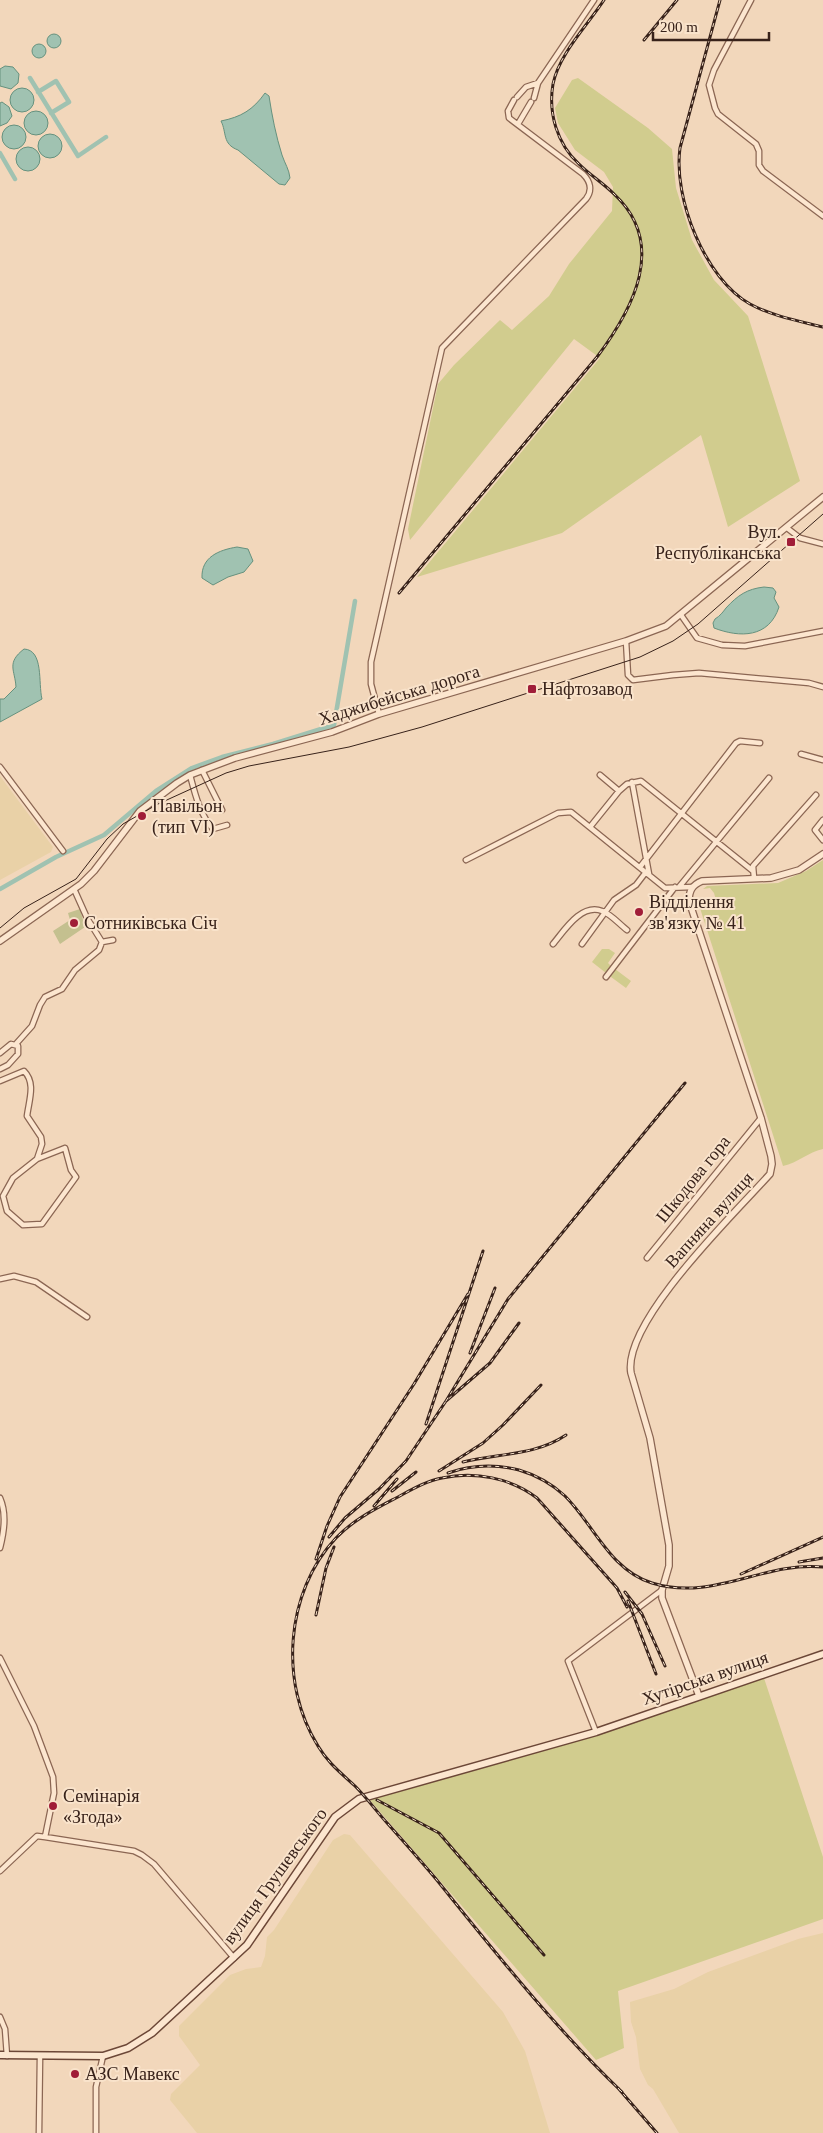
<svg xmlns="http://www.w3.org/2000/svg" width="823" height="2133" viewBox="0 0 823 2133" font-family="'Times New Roman',serif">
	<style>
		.farmland { fill: #e9d1a7 }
		.green { fill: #d1cc8e }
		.cemetery { fill: #c4c08f }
		.water { fill: #a0c2b1; stroke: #66917e }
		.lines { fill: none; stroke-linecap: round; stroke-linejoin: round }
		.canal { stroke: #a0c2b1; stroke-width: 4.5 }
		.minor-casing { stroke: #8b6653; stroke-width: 7 }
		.tertiary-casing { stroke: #8b6653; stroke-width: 8 }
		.secondary-casing { stroke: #6c4737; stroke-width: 9 }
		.minor { stroke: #fce6cf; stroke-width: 4.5 }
		.tertiary { stroke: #fce6cf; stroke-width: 5.5 }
		.secondary { stroke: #fce6cf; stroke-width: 6 }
		.tram { stroke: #38221a; stroke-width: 1 }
		.rail-casing { stroke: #38221a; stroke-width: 3 }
		.rail { stroke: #f9e3cb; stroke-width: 1; stroke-dasharray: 4; stroke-linecap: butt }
		.poi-dot { fill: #a01d38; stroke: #f9e3cb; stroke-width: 2 }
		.labels { text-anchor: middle; stroke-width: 4; stroke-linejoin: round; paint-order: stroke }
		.poi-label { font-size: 18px; fill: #38221a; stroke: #f9e3cb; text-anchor: start }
		.street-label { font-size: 18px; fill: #38221a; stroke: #f9e3cb }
	</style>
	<rect width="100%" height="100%" fill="#f2d7bb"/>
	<!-- farmland -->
	<path class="farmland" d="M0 776 53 847 51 852 0 880Z
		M344 1834 350 1835 503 2012 525 2051 550 2133H197L170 2100 171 2094 200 2065 179 2036V2026L230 1975 246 1969 261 1967 265 1956 267 1937 274 1930 333 1840Z
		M823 1933V2133H679L653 2089 648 2085 640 2069 636 2037 631 2022 630 2002 674 1989 708 1972 798 1939Z"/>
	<!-- green -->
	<path class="green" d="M578 78 648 128 672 149 676 188 692 240 714 280 748 316 800 481 728 527 701 435 562 533 417 577 600 358 574 339 410 540 408 529 438 384 454 365 500 320 512 330 549 296 569 264 612 211 613 187 604 172 575 150 558 123 555 108 572 80Z
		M823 860V1149C808 1152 798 1163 783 1166L699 905 714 902 716 900 714 893 710 888 703 889 707 886 778 883 806 871Z
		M602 949H609L615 953 608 963 611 966 606 973 592 962Z
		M615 969 631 981 626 988 611 977V974Z
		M763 1675 823 1857V1919L618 1991 624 2048 596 2060 368 1798 569 1740Z"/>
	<!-- cemetery -->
	<path class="cemetery" d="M80 909 85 927 60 944 53 931 70 920 68 913Z"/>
	<!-- water -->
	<path class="water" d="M47 41a7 7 0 1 1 14 0a7 7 0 1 1-14 0Z
		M32 51a7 7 0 1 1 14 0a7 7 0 1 1-14 0Z
		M5 66 13 67 19 74 18 83 11 89 0 86V69Z
		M10 100a12 12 0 1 1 24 0a12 12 0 1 1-24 0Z
		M265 93 269 96C272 116 276 136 282 155 285 164 289 169 290 178L285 185 279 184 238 150C222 144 227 133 221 121 241 117 253 110 265 93Z
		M2 102 9 107 12 116 7 123 0 126V103Z
		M24 123a12 12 0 1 1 24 0a12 12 0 1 1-24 0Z
		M2 137a12 12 0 1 1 24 0a12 12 0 1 1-24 0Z
		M38 146a12 12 0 1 1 24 0a12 12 0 1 1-24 0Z
		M16 159a12 12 0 1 1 24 0a12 12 0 1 1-24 0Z
		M237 547 248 549 253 561 244 572 228 577 213 585 202 578C201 557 219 550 237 547Z
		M764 587 773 588 776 592 774 598 779 607C769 638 740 638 714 628L713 623 715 619C720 616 723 612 726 608 738 595 747 589 764 587Z
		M24 649C44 650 38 683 42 699L0 722V699H4L16 687C15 670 6 663 24 649Z"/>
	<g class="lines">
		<!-- canal -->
		<path class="canal" d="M30 78 78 156 106 137
			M38 92 56 81 69 102 51 113
			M0 153 15 179
			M0 889 56 857 104 835 156 791 192 768 222 757 273 744 334 725 355 601"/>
		<defs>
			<path id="minor" d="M751 0 714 70 709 85 715 108 718 114 756 144 759 151V165L763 171 823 216
				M517 97 526 87 538 83
				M534 98 538 83 594 0
				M518 124 531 102
				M787 528 800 538 823 544
				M681 615 697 638 722 645 745 646 823 631
				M626 641 628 675 633 680 673 675 699 673 809 683 823 687
				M379 714 371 684V662L442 348 586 199C593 190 590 181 583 174L509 118 508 111 514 100
				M801 754 823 760
				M0 767 63 851
				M202 770 222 810
				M190 775C195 794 200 815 213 829L227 825
				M600 775 619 791
				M632 782 649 874
				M823 820 815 830 823 840
				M590 827 619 791 627 784 641 781 753 871
				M466 860 558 813 571 812 665 888 693 887
				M640 867 736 743 740 741 760 743
				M754 878 753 866 816 795
				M679 887 769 778
				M102 942 113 940
				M553 944C564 931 581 903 602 911 611 914 619 924 627 930
				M582 944 614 900 636 885 646 872
				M606 977 675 887
				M15 1045 32 1026 40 1005 45 997 62 989 75 970 99 950 102 942 87 918 74 889
				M0 1053 11 1044 18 1046V1054L8 1065 0 1069
				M0 1081 24 1071C36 1083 29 1100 27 1116L41 1137 42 1144 37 1159 13 1178 3 1196 7 1211 23 1225 42 1224 76 1177 71 1170 65 1148 37 1159
				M647 1258 761 1118
				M0 1279 14 1276 36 1282 87 1317
				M0 1498C7 1514 4 1532 0 1548
				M0 1658 34 1726 53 1777 54 1793 45 1837 134 1851 142 1855 154 1864 234 1958
				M596 1732 568 1661 662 1590
				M0 1871 37 1836 45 1837
				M0 2017 5 2029 7 2056
				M39 2133 40 2056
				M96 2133V2087L103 2056"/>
			<path id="tertiary" d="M0 941 81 884 94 871 140 811 177 783 190 775 235 758 332 732 379 714 626 641 666 626 823 497
				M699 1696 662 1598V1590L669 1566V1545L650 1438 631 1373C622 1322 736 1212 770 1174L772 1164 771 1156 761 1118 689 901C689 891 692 885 702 881L771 878 799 870 823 854"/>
			<path id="secondary" d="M0 2055 103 2056 128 2048 152 2033 247 1945 335 1817 359 1799 596 1732 823 1654"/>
		</defs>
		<!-- minor casing -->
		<use href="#minor" class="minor-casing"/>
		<!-- tertiary casing -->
		<use href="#tertiary" class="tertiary-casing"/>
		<!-- secondary casing -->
		<use href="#secondary" class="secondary-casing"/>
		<!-- minor -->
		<use href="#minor" class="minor"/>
		<!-- tertiary -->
		<use href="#tertiary" class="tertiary"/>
		<!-- secondary -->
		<use href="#secondary" class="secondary"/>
		<!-- tram -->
		<path class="tram" d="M0 928 24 908 76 879 107 839 123 824 158 804 226 773 249 766 349 747 422 727 640 657 673 641 698 624 823 514"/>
		<defs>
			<path id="rail" d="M720 0 680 148C673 198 705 279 750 304 772 316 799 321 823 327
				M644 40 677 0
				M399 593 597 357C633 309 668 244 614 194 603 183 590 175 579 164 557 144 548 113 553 84 559 54 587 26 604 0
				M470 1353 495 1288
				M446 1401 508 1299 685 1083
				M426 1424 483 1251
				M463 1462C498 1453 535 1456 566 1435
				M439 1471 483 1443 503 1425 541 1385
				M448 1473C471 1465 495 1464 519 1470 536 1475 552 1484 565 1496 594 1525 610 1570 652 1583 713 1602 764 1561 823 1567
				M392 1491 416 1472
				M374 1506 397 1479
				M329 1537 345 1518 379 1489 406 1461 446 1401 490 1363 519 1323
				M316 1559 327 1526 340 1497 414 1384 468 1294
				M799 1562 823 1558
				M741 1574 823 1537
				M625 1592 642 1614 665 1666
				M628 1601 656 1674
				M316 1615 326 1568 334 1547
				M377 1800 439 1833 544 1955
				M618 2088 657 2133
				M622 2092C554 2027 495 1952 436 1879 420 1860 404 1842 388 1824 377 1812 367 1798 355 1786 341 1773 328 1763 318 1746 279 1684 285 1592 336 1538 353 1520 375 1509 396 1498 411 1490 426 1481 442 1478 475 1471 511 1478 537 1498L617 1588 627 1607"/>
		</defs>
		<!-- rail casing -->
		<use href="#rail" class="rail-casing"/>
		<!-- rail -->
		<use href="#rail" class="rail"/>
	</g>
	<!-- markers -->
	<g class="poi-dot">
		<rect x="786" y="537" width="10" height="10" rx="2.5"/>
		<rect x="527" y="684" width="10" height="10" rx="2.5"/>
		<circle cx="142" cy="816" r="5"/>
		<circle cx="639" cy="912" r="5"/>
		<circle cx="74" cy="923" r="5"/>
		<circle cx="53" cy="1806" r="5"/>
		<circle cx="75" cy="2074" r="5"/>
	</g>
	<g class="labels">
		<!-- poi labels -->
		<g class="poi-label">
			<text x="781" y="538" text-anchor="end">Вул.<tspan x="781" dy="21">Республіканська</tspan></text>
			<text x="542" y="695">Нафтозавод</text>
			<text x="152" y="812">Павільон<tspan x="152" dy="21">(тип VI)</tspan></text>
			<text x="649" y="908">Відділення<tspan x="649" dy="21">зв'язку № 41</tspan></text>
			<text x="84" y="929">Сотниківська Січ</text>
			<text x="63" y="1802">Семінарія<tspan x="63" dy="21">«Згода»</tspan></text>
			<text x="85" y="2080">АЗС Мавекс</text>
		</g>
		<!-- street labels -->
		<g class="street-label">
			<text transform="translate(399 695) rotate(-17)" y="6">Хаджибейська дорога</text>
			<text transform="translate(693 1179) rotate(-51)" y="6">Шкодова гора</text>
			<text transform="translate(709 1220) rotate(-48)" y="6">Вапняна вулиця</text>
			<text transform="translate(705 1678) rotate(-19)" y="6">Хутірська вулиця</text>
			<text transform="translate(275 1876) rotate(-54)" y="6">вулиця Грушевського</text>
		</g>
	</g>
	<!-- scale -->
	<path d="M653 32v8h116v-8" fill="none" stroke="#38221a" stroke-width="2.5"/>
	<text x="660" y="32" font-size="15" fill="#38221a" stroke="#f9e3cb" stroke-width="4" paint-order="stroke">200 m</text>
</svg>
